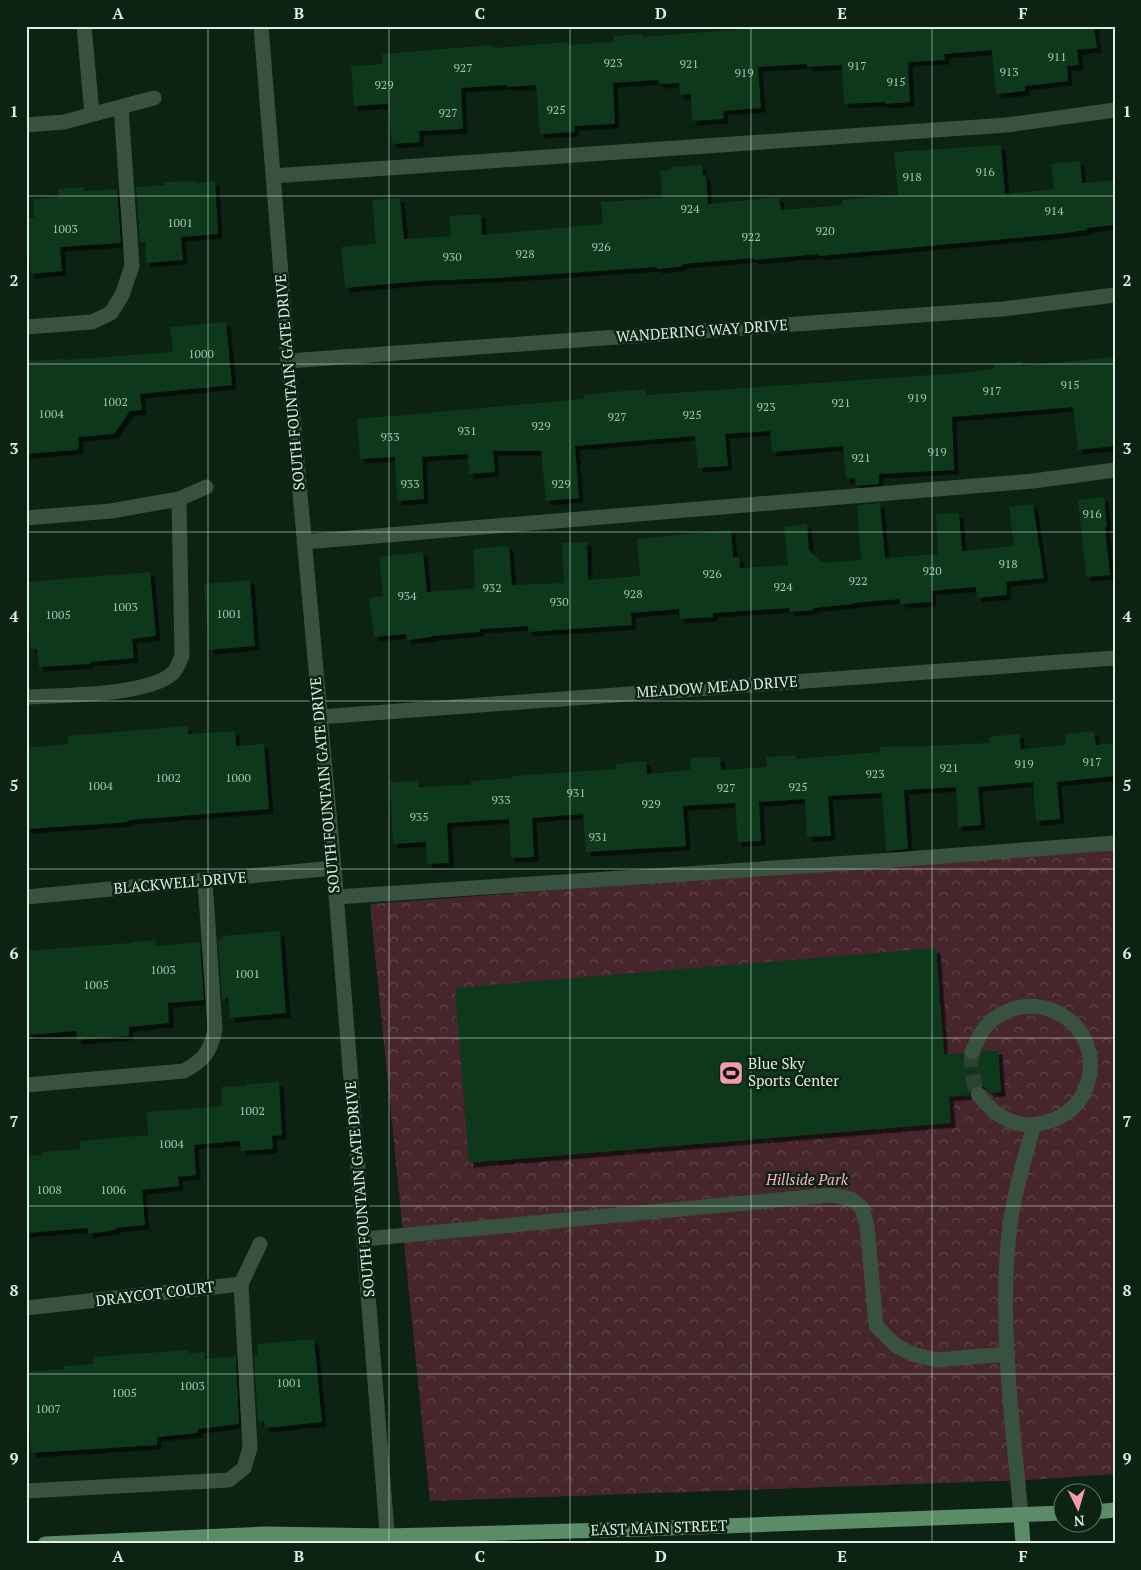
<svg xmlns="http://www.w3.org/2000/svg" width="1141" height="1570" viewBox="0 0 1141 1570" font-family="'PT Serif',serif">
	<style>
		.park { fill: url(#park-crowns) }
		.building { fill: #0d371c; filter: url(#shadow) }
		.lines { fill: none; stroke-linecap: round; stroke-linejoin: round }
		.minor-tunnel { stroke: #2c4132; stroke-width: 15; stroke-dasharray: 15 8; stroke-linecap: butt }
		.minor { stroke: #39513f; stroke-width: 15 }
		.major { stroke: #5b8b67; stroke-width: 15 }
		.grid { fill: none; stroke: #dfede2; stroke-width: 1; stroke-opacity: 0.55 }
		.labels { text-anchor: middle; stroke-width: 5; stroke-linejoin: round; paint-order: stroke }
		.number-label { font-size: 12px; fill: #aac0b0 }
		.street-label { font-size: 15px; fill: #dfede2; stroke: #0c2313 }
		.poi-label { font-size: 15px; fill: #dfede2; stroke: #0c2313; text-anchor: start }
		.park-label { font-size: 15px; font-style: italic; fill: #f9adbe; stroke: #0c2313 }
		.neatline { fill: none; stroke: #dfede2; stroke-width: 2 }
		.grid-label { font-size: 16px; text-anchor: middle; font-weight: bold; fill: #dfede2 }
	</style>
	<defs>
		<pattern id="park-crowns" width="20" height="18" patternUnits="userSpaceOnUse" patternTransform="scale(1.25)"><rect width="20" height="18" fill="#46252d"/><path d="M2 6a3 3 0 1 1 6 0M12 15a3 3 0 1 1 6 0" fill="none" stroke="#60454b"/></pattern>
		<filter id="shadow"><feDropShadow dx="4.5" dy="4.5" stdDeviation="0" flood-color="#0009"/></filter>
	</defs>
	<rect width="100%" height="100%" fill="#0c2313"/>
	<!-- park -->
	<path class="park" d="M1115 849V1474L1029 1480 430 1501 370 904Z"/>
	<!-- building -->
	<path class="building" d="M779 26H1094L1097 48 1077 50 1079 65 1067 66 1068 81 1025 86V91L996 94 992 50 944 54 945 60 908 62 910 102 885 104V102L844 104 842 65 807 67V64L758 67 761 108 723 111 724 119 692 121 691 94 680 95 679 83 659 84 658 80 613 83 615 124 574 126 575 132 540 134 536 85 507 87 506 85 461 88 463 129 419 131 420 142 392 144 388 104 354 106 351 66 383 64 382 54 493 45V48L568 42V45L614 42 613 36 643 34V37Z
		M1001 145 1005 194 1054 189 1051 164 1080 161 1082 183 1115 180V225L1087 228V230L1058 234 819 256V254L753 260V258L683 264V266L657 269V267L496 278 422 281 345 288 341 247 376 244 372 200 400 198 404 239 451 236 449 216 481 214 482 235 603 224 601 202 662 198 660 171 671 170V167L702 165 703 175H706L708 204 779 197 781 210 842 205V200L898 195 894 152Z
		M195 181V183L215 181 218 234 181 237 183 260 146 263 145 242H140L136 187 165 185V182Z
		M84 187V191L117 189 121 243 60 247 62 271 31 274 26 218H34L33 199 59 197 58 189Z
		M226 322 232 385 140 394 142 410 130 411 114 434 78 437 79 448 76 450 26 454V361L67 359V360L173 352 170 327Z
		M1115 357V446L1078 450 1073 407 952 417 954 470 879 474V484L856 486 855 478 846 479 843 446 772 452 770 431 725 434 728 466 698 468 695 436 575 446 579 498 546 501 541 451H493L495 472 469 474 468 454 422 457 424 499 397 501 395 457 360 459 357 419 584 399V395L645 389 646 395 960 373 994 369V364L1021 362V366Z
		M1104 497 1107 527H1105L1110 575 1086 577 1078 500Z
		M880 503 885 558 938 554 936 514 959 513 962 551 1014 546 1009 507 1033 504 1044 578 1006 582 1007 595 977 598 976 587 931 591 932 602 900 604V599L853 603V604L813 608V610L789 612V608L713 613V617L680 619 679 609 631 613 632 625 528 632V626L480 629V632L432 636V637L407 640 406 634 374 637 369 598 383 596 379 557 423 552 427 592 475 588 473 549 509 546 512 585 564 583 562 543 587 542 588 580 640 576 637 539 731 530 733 557H739L740 568 788 565 784 527 807 524 809 550 823 563 861 560 857 505Z
		M150 572 156 636 132 639 134 658 90 662V664L39 667 37 649H31L26 582Z
		M250 580 255 646 209 650 204 584Z
		M188 726V734L235 731 236 746 264 744 269 809 130 820 127 822 117 823 26 829V748L68 744V736Z
		M1094 731 1096 745 1115 743V776L1057 782 1060 819 1036 821 1033 782 978 787 981 825 958 827 956 787 904 790 908 849 886 851 882 793 828 796 831 836 807 837 805 799 759 802 761 841 738 842 735 803 683 806 686 846 586 852 583 814 532 818 534 857 511 858 509 819 447 823 449 863 427 864 426 842 393 844 390 782 419 781V787L471 785V781L512 778V776L616 769V764L646 761 647 774 691 770 690 758 720 757 721 770 767 767 766 757 796 755 797 759 880 752 879 747 907 746V747L990 743 989 737 1019 734 1021 749 1066 745 1065 734Z
		M280 931 286 1013 230 1018 228 998 222 999 218 940 223 939V936Z
		M155 940 156 946 200 942 204 1000 168 1003 169 1023 129 1027V1036L77 1040 76 1031 28 1035 26 1014V951L131 943V942Z
		M936 948 944 1054 963 1053 965 1058 972 1061 978 1059 983 1051 998 1050 1001 1092 990 1093 982 1085H977L972 1087 969 1095 949 1097 951 1123 469 1163 455 988Z
		M279 1082 282 1135 272 1136 273 1149 241 1151 240 1141 194 1145 196 1175 178 1177 179 1186 142 1190 145 1225 115 1228 116 1230 88 1234V1228L26 1233V1156L43 1155V1152L80 1149V1141L148 1135 147 1112 222 1106 221 1087 246 1086V1084Z
		M314 1339 322 1422 265 1428 264 1421 258 1422 254 1355 258 1354 257 1344Z
		M188 1350V1353L204 1352 205 1359 236 1356 239 1424 198 1429V1433L157 1437V1445L31 1453 26 1372 64 1369V1366L93 1364V1357Z"/>
	<g class="lines">
		<!-- minor-tunnel -->
		<path class="minor-tunnel" d="M972 1052C970 1068 972 1079 978 1094"/>
		<!-- minor -->
		<path class="minor" d="M84 26 92 114
			M261 26 288 361 334 868 388 1544
			M26 125 64 122 154 98
			M273 176 1007 125 1115 110
			M26 327 92 322 111 313 122 295 132 266 121 107
			M288 361 1003 309 1115 295
			M26 518 111 511 179 499 206 487
			M304 542 1033 481 1115 470
			M26 697C61 695 148 696 173 673 177 669 180 661 182 656L179 499
			M319 717 1115 658
			M26 897 334 868
			M336 897 880 861 1115 843
			M972 1052C978 1039 983 1026 995 1018 1043 984 1106 1029 1087 1085 1080 1106 1064 1118 1043 1123 1015 1130 994 1115 978 1094
			M26 1085 184 1071C204 1060 210 1052 215 1030L205 880
			M364 1239 830 1195 851 1199 862 1208 867 1225 876 1326 895 1345 912 1354 936 1360 1008 1354
			M26 1308 241 1284 260 1244
			M26 1491 229 1480 244 1468 250 1448 241 1284
			M1021 1516C1013 1426 1000 1333 1008 1244 1011 1203 1023 1164 1034 1125"/>
		<!-- major -->
		<path class="major" d="M1094 1512 1115 1510
			M1021 1516 1023 1544
			M45 1544 267 1534 388 1536 644 1529 1064 1513"/>
	</g>
	<!-- grid -->
	<path class="grid" d="M208 26V1544M389 26V1544M570 26V1544M751 26V1544M932 26V1544M26 196H1115M26 364H1115M26 532H1115M26 701H1115M26 869H1115M26 1038H1115M26 1206H1115M26 1374H1115"/>
	<!-- icons -->
	<defs>
		<symbol id="stadium-square" viewBox="-11 -11 22 22"><rect x="-9" y="-9" width="18" height="18" rx="4" fill="#f29aae" stroke="#0c2313"/><path d="M0-5a6.5 5 0 1 0 0 10a6.5 5 0 1 0 0-10ZM-3.5-1.8h7v3.6h-7Z" fill="#111"/></symbol>
	</defs>
	<g fill-rule="evenodd">
		<use href="#stadium-square" x="717" y="1059" width="28" height="28"/>
	</g>
	<g class="labels">
		<!-- number labels -->
		<g class="number-label">
			<text x="1057" y="61">911</text>
			<text x="613" y="67">923</text>
			<text x="689" y="68">921</text>
			<text x="857" y="70">917</text>
			<text x="463" y="72">927</text>
			<text x="1009" y="76">913</text>
			<text x="744" y="77">919</text>
			<text x="896" y="86">915</text>
			<text x="384" y="89">929</text>
			<text x="556" y="114">925</text>
			<text x="448" y="117">927</text>
			<text x="985" y="176">916</text>
			<text x="912" y="181">918</text>
			<text x="690" y="213">924</text>
			<text x="1054" y="215">914</text>
			<text x="180" y="227">1001</text>
			<text x="65" y="233">1003</text>
			<text x="825" y="235">920</text>
			<text x="751" y="241">922</text>
			<text x="601" y="251">926</text>
			<text x="525" y="258">928</text>
			<text x="452" y="261">930</text>
			<text x="201" y="358">1000</text>
			<text x="1070" y="389">915</text>
			<text x="992" y="395">917</text>
			<text x="917" y="402">919</text>
			<text x="115" y="406">1002</text>
			<text x="841" y="407">921</text>
			<text x="766" y="411">923</text>
			<text x="51" y="418">1004</text>
			<text x="692" y="419">925</text>
			<text x="617" y="421">927</text>
			<text x="541" y="430">929</text>
			<text x="467" y="435">931</text>
			<text x="390" y="441">933</text>
			<text x="937" y="456">919</text>
			<text x="861" y="462">921</text>
			<text x="410" y="488">933</text>
			<text x="561" y="488">929</text>
			<text x="1092" y="518">916</text>
			<text x="1008" y="568">918</text>
			<text x="932" y="575">920</text>
			<text x="712" y="578">926</text>
			<text x="858" y="585">922</text>
			<text x="783" y="591">924</text>
			<text x="492" y="592">932</text>
			<text x="633" y="598">928</text>
			<text x="407" y="600">934</text>
			<text x="559" y="606">930</text>
			<text x="125" y="611">1003</text>
			<text x="229" y="618">1001</text>
			<text x="58" y="619">1005</text>
			<text x="1092" y="766">917</text>
			<text x="1024" y="768">919</text>
			<text x="949" y="772">921</text>
			<text x="875" y="778">923</text>
			<text x="168" y="782">1002</text>
			<text x="238" y="782">1000</text>
			<text x="100" y="790">1004</text>
			<text x="798" y="791">925</text>
			<text x="726" y="792">927</text>
			<text x="576" y="797">931</text>
			<text x="501" y="804">933</text>
			<text x="651" y="808">929</text>
			<text x="419" y="821">935</text>
			<text x="598" y="841">931</text>
			<text x="163" y="974">1003</text>
			<text x="247" y="978">1001</text>
			<text x="96" y="989">1005</text>
			<text x="252" y="1115">1002</text>
			<text x="171" y="1148">1004</text>
			<text x="49" y="1194">1008</text>
			<text x="113" y="1194">1006</text>
			<text x="289" y="1387">1001</text>
			<text x="192" y="1390">1003</text>
			<text x="124" y="1397">1005</text>
			<text x="48" y="1413">1007</text>
		</g>
		<!-- street labels -->
		<g class="street-label">
			<text transform="translate(702 331) rotate(-4)" y="5">WANDERING WAY DRIVE</text>
			<text transform="translate(290 382) rotate(-95)" y="5">SOUTH FOUNTAIN GATE DRIVE</text>
			<text transform="translate(717 687) rotate(-4)" y="5">MEADOW MEAD DRIVE</text>
			<text transform="translate(325 785) rotate(-95)" y="5">SOUTH FOUNTAIN GATE DRIVE</text>
			<text transform="translate(180 883) rotate(-5)" y="5">BLACKWELL DRIVE</text>
			<text transform="translate(360 1189) rotate(-95)" y="5">SOUTH FOUNTAIN GATE DRIVE</text>
			<text transform="translate(155 1294) rotate(-7)" y="5">DRAYCOT COURT</text>
			<text transform="translate(659 1528) rotate(-2)" y="5">EAST MAIN STREET</text>
		</g>
		<!-- poi labels -->
		<g class="poi-label">
			<text x="748" y="1069">Blue Sky<tspan x="748" dy="17">Sports Center</tspan></text>
		</g>
		<!-- park labels -->
		<g class="park-label">
			<text x="807" y="1185">Hillside Park</text>
		</g>
	</g>
	<!-- border -->
	<rect width="1141" height="1570" fill="none" stroke="#0c2313" stroke-width="55"/>
	<!-- north arrow -->
	<g transform="translate(1078 1508) rotate(175)"><circle r="24" fill="#0c2313" stroke="#607466"/>
	<path d="M0-4L9 19L0 12L-9 19Z" fill="#f29aae"/>
	<text y="-8" font-size="14" font-weight="bold" text-anchor="middle" fill="#dfede2">N</text>
	</g>
	<rect x="28" y="28" width="1086" height="1514" class="neatline"/>
	<g class="grid-label">
		<text x="118" y="19">A</text>
		<text x="299" y="19">B</text>
		<text x="480" y="19">C</text>
		<text x="661" y="19">D</text>
		<text x="842" y="19">E</text>
		<text x="1023" y="19">F</text>
		<text x="14" y="117">1</text>
		<text x="1127" y="117">1</text>
		<text x="14" y="286">2</text>
		<text x="1127" y="286">2</text>
		<text x="14" y="454">3</text>
		<text x="1127" y="454">3</text>
		<text x="14" y="622">4</text>
		<text x="1127" y="622">4</text>
		<text x="14" y="791">5</text>
		<text x="1127" y="791">5</text>
		<text x="14" y="959">6</text>
		<text x="1127" y="959">6</text>
		<text x="14" y="1127">7</text>
		<text x="1127" y="1127">7</text>
		<text x="14" y="1296">8</text>
		<text x="1127" y="1296">8</text>
		<text x="14" y="1464">9</text>
		<text x="1127" y="1464">9</text>
		<text x="118" y="1562">A</text>
		<text x="299" y="1562">B</text>
		<text x="480" y="1562">C</text>
		<text x="661" y="1562">D</text>
		<text x="842" y="1562">E</text>
		<text x="1023" y="1562">F</text>
	</g>
</svg>
